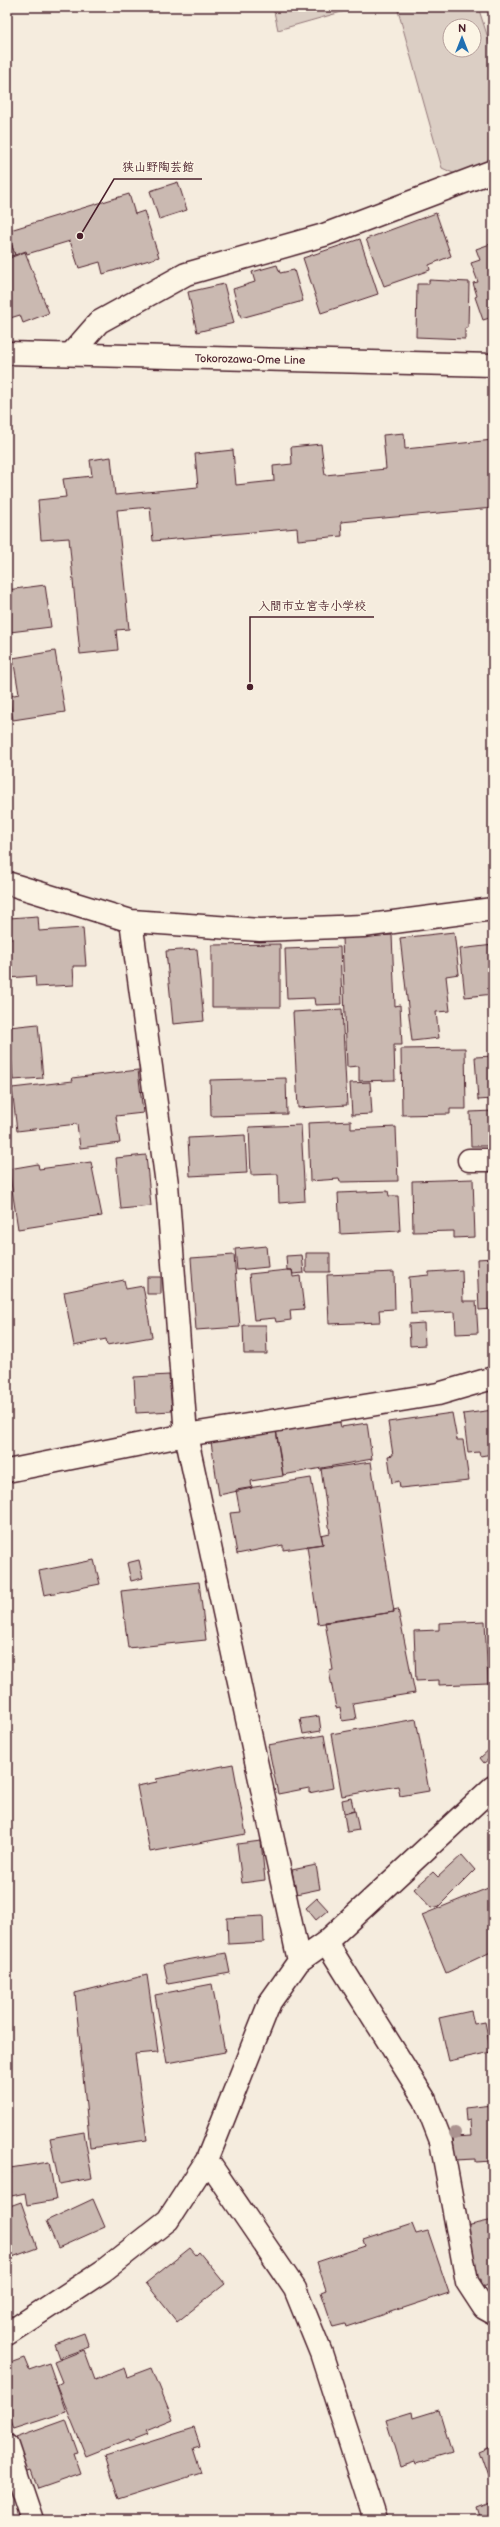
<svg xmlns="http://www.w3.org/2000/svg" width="500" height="2527" viewBox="0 0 500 2527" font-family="'Balsamiq Sans','Klee One',sans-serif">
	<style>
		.green { fill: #dbcec4; stroke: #927678; fill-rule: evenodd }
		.building { fill: #cab9b1; stroke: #4a1f2b }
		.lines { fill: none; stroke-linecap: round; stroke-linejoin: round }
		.minor-casing { stroke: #4a1f2b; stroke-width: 25 }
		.major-casing { stroke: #4a1f2b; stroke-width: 25 }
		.minor { stroke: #fcf5e5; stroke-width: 22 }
		.major { stroke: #fcf5e5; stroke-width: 22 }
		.tree { fill: #ab9390 }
		.labels { text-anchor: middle; stroke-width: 3; stroke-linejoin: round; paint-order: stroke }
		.street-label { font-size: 11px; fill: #4a1f2b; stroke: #fcf5e5 }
		.leader { fill: none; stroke: #4a1f2b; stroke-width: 1.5 }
		.callout-dot { fill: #4a1f2b; stroke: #fcf5e5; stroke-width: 1.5 }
		.callout-label { font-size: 12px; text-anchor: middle; font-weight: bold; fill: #4a1f2b; stroke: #fcf5e5; stroke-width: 3; stroke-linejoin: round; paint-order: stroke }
	</style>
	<rect width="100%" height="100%" fill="#f5ecde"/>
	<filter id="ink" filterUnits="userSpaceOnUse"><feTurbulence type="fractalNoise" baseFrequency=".025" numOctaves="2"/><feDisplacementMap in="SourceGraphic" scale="8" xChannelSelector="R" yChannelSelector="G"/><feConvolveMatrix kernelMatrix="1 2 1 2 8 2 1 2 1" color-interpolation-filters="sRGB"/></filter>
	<g filter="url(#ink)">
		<!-- green -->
		<path class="green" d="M273 7H359L278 30Z
			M397 7H478L493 53V166L462 177 442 168ZM450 26H474V50H450Z"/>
		<!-- building -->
		<path class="building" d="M489 7H493V19H492Z
			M178 182 187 210 159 219 150 191Z
			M129 194 135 214 144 211 159 257 103 274 100 262 79 268 70 241 27 254 26 251 15 255 7 231Z
			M436 213 451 256 429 265 430 270 384 286 366 239Z
			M7 229H9L7 231 15 255 7 257Z
			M360 239 378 294 321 313 303 258Z
			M493 243V317L483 320 475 297 477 296 473 283 478 282 471 263 480 260 476 249Z
			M25 252 49 313 23 323 20 315 7 319V259Z
			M277 265 280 273 294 270 303 301 241 318 233 289 255 282 252 272Z
			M429 280 469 282 468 328H465V339L416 337 417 284H429Z
			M224 284 234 323 197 332 188 292Z
			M404 433 405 449 493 440V508L341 522 342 536 298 540 297 528 153 541 150 507 117 510 129 629 116 630 118 650 80 654 69 538 41 540 38 500 66 497 63 479 92 476 90 460 111 457 115 495 198 487 195 454 233 450 236 485 274 481 273 466 292 464 291 447 321 444 325 475 386 469 383 435Z
			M45 585 51 627 10 632 7 590Z
			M55 651 65 712 13 720 9 696 19 694 13 658Z
			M38 916 39 931 83 928 86 966H73L74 985 36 987 35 976 8 978 7 940H11L9 918Z
			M454 932 459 974 446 976 450 1011 436 1012 439 1038 412 1041 400 938Z
			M392 935 395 1006 400 1005 402 1045H394L395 1080 359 1081V1066L347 1067 342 938Z
			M280 944V1007H212V945Z
			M493 945V994L465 997 460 949Z
			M340 947 342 1004 315 1005 314 998 287 999 285 949Z
			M197 949 204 1021 173 1024 166 951Z
			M342 1009 347 1105 298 1108 293 1012Z
			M38 1024 43 1078 13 1080 9 1027Z
			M465 1048 466 1109H450V1114L402 1115 401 1049Z
			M493 1056V1099L478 1100 475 1057Z
			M138 1070 143 1113 116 1116 120 1143 80 1148 77 1124 17 1131 12 1088 73 1081 72 1078Z
			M286 1078 287 1114 211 1116 210 1080Z
			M370 1082 372 1114 352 1115 350 1083Z
			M493 1111V1146H471L470 1112Z
			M351 1121V1129L396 1127 398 1181 340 1182 339 1179 310 1181 308 1123Z
			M301 1125 305 1201 279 1203 278 1174 251 1175 249 1127Z
			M245 1135 247 1173 190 1176 188 1138Z
			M146 1155 151 1206 121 1209 116 1158Z
			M91 1162 102 1216 18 1229 9 1169 38 1164 39 1169Z
			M473 1179 475 1237 454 1238V1231L413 1232 412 1181Z
			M388 1191 389 1196H398L400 1231 340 1234 338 1193Z
			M266 1246 268 1267 237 1270 235 1249Z
			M306 1253H330V1272H306Z
			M234 1255 240 1327 196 1330 191 1258Z
			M302 1255 304 1273 293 1274 292 1270H287L286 1256Z
			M493 1258V1309L479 1310 477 1259Z
			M287 1270H292L293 1277 300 1276 304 1309 290 1310 291 1320 276 1322 275 1318 254 1320 249 1274Z
			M462 1270 463 1301H476L478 1333 456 1334 455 1312 411 1314 409 1277 429 1275V1272Z
			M394 1272 395 1309 379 1310 380 1322 329 1324 327 1275Z
			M147 1277H161V1294H147Z
			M124 1280 126 1289 143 1286 152 1337 107 1345 106 1339 74 1346 64 1292Z
			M424 1323 425 1345 410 1346 409 1324Z
			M243 1325H266L267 1354H244Z
			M169 1375 172 1411 136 1413 134 1377Z
			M493 1410V1454L480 1456 479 1452 468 1453 463 1414Z
			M452 1413 457 1440H463L469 1481 400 1488 399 1481 392 1483 388 1456 393 1455 388 1422Z
			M339 1419 341 1427 367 1423 372 1459 283 1475 276 1428Z
			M276 1431 283 1476 251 1481 252 1488 219 1495 211 1442Z
			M371 1462 394 1612 318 1624 307 1546 323 1544 321 1535 330 1533 321 1469Z
			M311 1478 323 1544 283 1550V1545L237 1554 230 1513 240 1512 236 1490Z
			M94 1560 100 1584 44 1595 39 1571Z
			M139 1560 143 1578 131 1581 127 1563Z
			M199 1582 206 1640 128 1648 121 1591Z
			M398 1609 415 1693 353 1703 356 1719 342 1721 340 1707 336 1708 329 1671 333 1670 325 1622 394 1612 393 1610Z
			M485 1621 488 1683 439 1685V1680L416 1681 414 1631 439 1630V1623Z
			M319 1716 321 1731 303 1734 300 1719Z
			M416 1719 429 1791 400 1796 398 1786 342 1796 331 1734Z
			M324 1735 333 1788 309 1793V1788L278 1794 268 1745Z
			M493 1746V1756L484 1763 480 1758Z
			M233 1764 246 1834 150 1852 137 1786 157 1782 156 1779Z
			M351 1798 354 1811 344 1813 342 1800Z
			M355 1811 359 1830 347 1832 344 1814Z
			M261 1841 265 1880 242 1883 237 1844Z
			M462 1855 475 1870 439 1906 431 1908 414 1889 433 1872 438 1877Z
			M316 1865 320 1889 296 1894 292 1870Z
			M493 1886V1951L446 1973 422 1915Z
			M317 1898 328 1910 316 1920 306 1908Z
			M263 1916 264 1942 228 1944 227 1918Z
			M226 1953 230 1973 168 1984 164 1964Z
			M147 1975 158 2052 135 2054 147 2140 90 2148 75 1993Z
			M212 1984 225 2052 167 2063 155 1995Z
			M471 2011 474 2024 485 2022 491 2052 449 2061 439 2018Z
			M493 2105V2161L475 2162V2159L455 2160 453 2137 471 2136 470 2120 466 2121 465 2108Z
			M84 2132 92 2178 59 2184 50 2138Z
			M49 2162 56 2200 27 2205 25 2193 7 2197V2175L11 2174 10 2168Z
			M93 2199 105 2227 58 2248 46 2221Z
			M21 2202 37 2248 7 2259V2207Z
			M493 2220V2283L482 2286 481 2279 474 2281 462 2227Z
			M412 2224 416 2234 428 2231 449 2293 346 2327 345 2324 333 2327 321 2292 326 2290 317 2262 365 2246 363 2240Z
			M190 2248 196 2255 199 2252 225 2284 177 2322 146 2283Z
			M84 2333 89 2347 59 2358 54 2344Z
			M84 2350 95 2380 125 2368 128 2377 152 2368 173 2420 146 2431 148 2434 130 2441 129 2439 86 2456 57 2385 62 2382 54 2362Z
			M24 2358 29 2370 49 2363 66 2412 14 2429 7 2408V2364Z
			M439 2410 452 2453 416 2464 415 2461 400 2466 386 2420 412 2412 413 2418Z
			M66 2420 78 2453 74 2454 81 2474 38 2489 31 2469 25 2471 13 2439Z
			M194 2428 200 2446 193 2448 201 2473 119 2499 105 2456Z
			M493 2445V2488H492L479 2451Z
			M493 2501V2520H481L477 2507Z
			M87 2514 89 2520H70Z"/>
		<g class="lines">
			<defs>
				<path id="minor" d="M71 354 99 322 186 274 324 235 493 171
					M7 883 131 921 260 930 363 926 493 909
					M131 921 167 1184 186 1435 299 1961
					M469 1160H493
					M7 1471 186 1435 438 1394 493 1378
					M326 1942 425 2100 441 2141 467 2282 484 2308 493 2313
					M207 2160 295 2289 321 2353 375 2520
					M7 2334 103 2271 168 2220 207 2160 270 2002 299 1961 326 1942 493 1787
					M7 2446 32 2520"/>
				<path id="major" d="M7 353 493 365"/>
			</defs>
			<!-- minor casing -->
			<use href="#minor" class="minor-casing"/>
			<!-- major casing -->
			<use href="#major" class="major-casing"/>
			<!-- minor -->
			<use href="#minor" class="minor"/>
			<!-- major -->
			<use href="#major" class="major"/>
		</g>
		<!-- trees -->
		<circle class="tree" cx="455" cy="2133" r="6"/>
	</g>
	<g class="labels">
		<!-- street labels -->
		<g class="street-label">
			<text transform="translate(250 359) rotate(1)" y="4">Tokorozawa-Ome Line</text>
		</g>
	</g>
	<!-- callouts -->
	<path class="leader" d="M80 236L114 179H202M250 687L250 617H374"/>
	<g class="callout-dot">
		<circle cx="80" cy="236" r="4"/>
		<circle cx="250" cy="687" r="4"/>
	</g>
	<g class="callout-label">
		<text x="158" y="171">狭山野陶芸館</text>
		<text x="312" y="610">入間市立宮寺小学校</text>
	</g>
	<!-- margin -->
	<rect width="500" height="2527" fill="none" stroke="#fcf5e5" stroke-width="24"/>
	<rect x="12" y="12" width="476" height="2503" fill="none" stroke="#4a1f2b" stroke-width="1.5" filter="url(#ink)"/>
	<!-- north arrow -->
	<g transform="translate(462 38)"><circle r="19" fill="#fcf5e5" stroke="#b59f9b"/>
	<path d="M0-3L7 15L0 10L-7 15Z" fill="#1f6fb2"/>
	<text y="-6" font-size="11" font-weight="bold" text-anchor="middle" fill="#4a1f2b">N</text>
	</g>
</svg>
